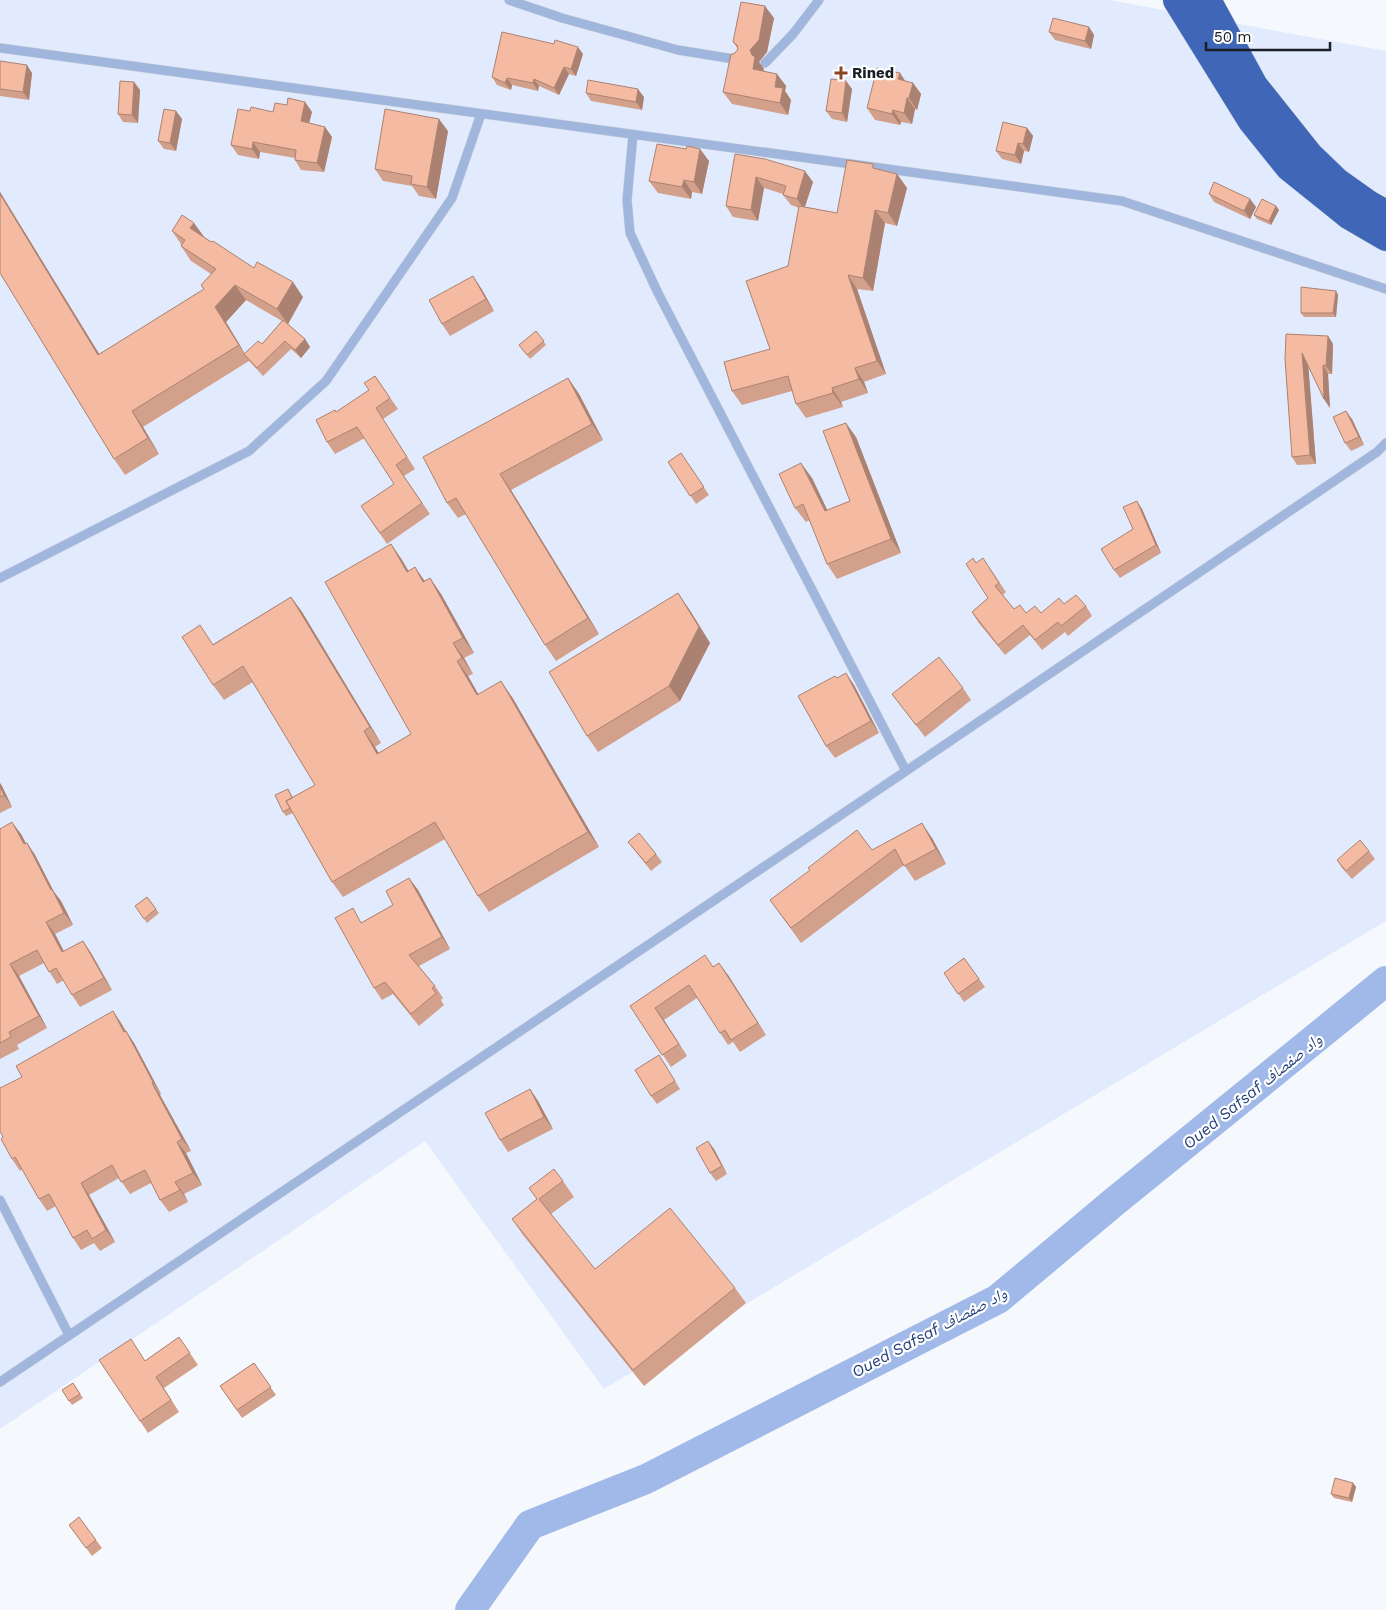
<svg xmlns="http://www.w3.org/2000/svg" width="1386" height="1610" viewBox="0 0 1386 1610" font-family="'Work Sans','Noto Naskh Arabic',sans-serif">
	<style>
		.built { fill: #e2ebfe }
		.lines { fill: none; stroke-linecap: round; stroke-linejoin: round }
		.river { stroke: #a0b9e9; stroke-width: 30 }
		.lane-casing { stroke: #d2d5db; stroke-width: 10 }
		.highway-casing { stroke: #d2d5db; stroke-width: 29 }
		.lane { stroke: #a1b6dd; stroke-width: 9 }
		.highway { stroke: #3f66b7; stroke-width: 28 }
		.wall { fill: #d2a08b; fill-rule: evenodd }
		.shaded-wall { fill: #ab8271 }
		.building { fill: #f4baa2; stroke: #ab8271 }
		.poi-dot { fill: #8c4423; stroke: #fff; stroke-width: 2 }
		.labels { text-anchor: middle; stroke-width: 4.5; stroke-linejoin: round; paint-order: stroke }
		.poi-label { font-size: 15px; font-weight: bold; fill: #1a1f27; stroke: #fff; text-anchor: start }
		.water-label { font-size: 16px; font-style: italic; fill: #233f79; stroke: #fff }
	</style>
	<rect width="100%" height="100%" fill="#f5f8fd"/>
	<!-- built -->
	<path class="built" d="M0 0H1109L1386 51V921L604 1389 425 1141 0 1429Z"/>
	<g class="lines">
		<!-- river -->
		<path class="river" d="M470 1610 530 1525 646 1479 998 1299 1114 1202 1386 981"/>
		<defs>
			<path id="lane" d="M509 0 562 18 678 50 740 60
				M0 48 1122 201 1386 289
				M765 63 793 34 819 0
				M633 135 627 200 630 233 658 293 906 771
				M0 578 249 451 326 381 452 198 481 114
				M0 1200 69 1335
				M0 1382 906 771 1377 452 1386 443"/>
			<path id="highway" d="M1177 0 1252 121 1289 167 1350 216 1386 237
				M1207 0 1254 86 1309 155 1337 182 1368 204 1386 214"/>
		</defs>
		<!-- lane casing -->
		<use href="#lane" class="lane-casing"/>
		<!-- highway casing -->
		<use href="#highway" class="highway-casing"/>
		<!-- lane -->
		<use href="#lane" class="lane"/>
		<!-- highway -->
		<use href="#highway" class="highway"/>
	</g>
	<!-- wall -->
	<path class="wall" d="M774 18 767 52 759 62 764 69 763 71 777 74 786 86 785 91 791 100 788 115 732 104 723 92 734 54 738 49 733 42Z
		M1089 27 1094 35 1091 49 1055 40 1049 32Z
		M583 54 576 76 569 74 559 95 539 86 538 91 512 85 511 90 497 85 492 77Z
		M0 61 32 73 29 100 0 96Z
		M846 81 852 89 847 122 832 119 826 111Z
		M905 81 913 83 921 94 917 110 915 109 912 124 901 122 900 125 875 120 867 108Z
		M134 82 140 90 138 123 123 122 118 114Z
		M586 93 644 97 642 110 591 101Z
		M305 102 312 112 309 123 325 127 332 137 324 172 301 170 295 160V158L260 152 259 159 238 155 231 145 250 111 273 112 287 105Z
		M176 111 182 119 176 151 164 149 158 141Z
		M1027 128 1033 136 1029 152 1024 151 1021 164 1002 159 996 151Z
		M448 131 436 199 419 196 412 186 383 181 375 169Z
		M686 149H700L709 161 702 194 692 192 691 199 658 193 649 181Z
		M735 154 813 182 805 207 837 213 877 169 897 174 907 188 897 226 885 223 873 291 857 289 886 374 864 382 868 393 841 402 843 407 806 418 796 404 792 391 742 405 732 391 770 349 788 266 799 208 791 205 783 195V194L764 188 758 221 733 217 726 206Z
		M0 192 99 354 204 290 201 285 211 274 191 261 181 246V244L172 231 204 237 254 268 303 297 288 324 305 339 310 347 301 358 291 349 263 376 249 361 143 427 159 454 125 475 114 459 0 273ZM246 300 282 321 262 344 245 354 226 322Z
		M1209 194 1250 199 1256 207 1250 219 1214 202Z
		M1276 206 1279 210 1271 225 1257 219 1254 215Z
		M481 288 494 311 450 336 442 324Z
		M1336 291 1338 295 1336 317H1304L1301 313Z
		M536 331 546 345 530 359 519 345Z
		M1328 336 1333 344 1332 374H1328L1330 408 1324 399 1308 366 1316 464 1297 465 1292 457 1285 359Z
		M375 376 398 409 383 419 415 469 404 476 430 514 387 544 361 506 394 484 365 438 335 454 327 442 337 412 369 390Z
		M568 378 579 394 603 440 511 490 599 634 556 661 545 645 466 514 458 518 447 503Z
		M1352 419 1364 445 1351 451 1345 443Z
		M856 437 901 553 837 579 827 564 810 520 806 522 795 508 812 478 827 510 850 501Z
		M681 453 709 495 696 504 668 462Z
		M1142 509 1161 553 1120 578 1114 570Z
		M391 544 402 560 408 571 415 567 424 581 430 578 441 594 474 653 464 658 473 674 468 676 478 694 512 697 599 847 489 912 478 896 445 839 343 897 332 882 293 813 286 816 283 812 288 789 293 797 315 785 253 682 224 700 213 685V644L291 597 302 612 381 743 375 747 379 753 411 734Z
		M976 563 990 568 1006 592 1003 595 1014 609 1026 613H1041L1064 604 1086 606 1092 616 1068 636 1065 632 1042 650 1030 635 1005 655 978 622 972 612 988 598Z
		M689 609 710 643 680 701 598 752 587 736Z
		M837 678 854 685 879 733 835 758 826 746Z
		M963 688 971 700 925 737 892 694Z
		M0 783 12 807 0 813Z
		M0 829 21 834 26 843H27L35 855 54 892 61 901 73 925 55 934 64 951 83 941 91 953 112 990 80 1007 72 995 64 980 57 984 44 963 19 976 47 1028 17 1045 19 1049 0 1059Z
		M932 838 946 864 915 881 904 865 801 943 770 900 872 850Z
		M628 842 656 854 662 862 651 871Z
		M1369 851 1375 859 1352 879 1342 868 1337 860Z
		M409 878 418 890 450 949 419 966 435 986 443 998 441 1000 444 1005 419 1026 393 994 382 1000 374 988 362 922 393 905Z
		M147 897 159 913 147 923 135 906Z
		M964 958 985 987 964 1002 944 973Z
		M713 967 728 975 766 1035 740 1052 733 1042 728 1045 697 998 664 1020 687 1056 671 1067 630 1006Z
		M113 1011 134 1043 161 1094 160 1095 191 1151 186 1153 202 1185 184 1194 188 1202 169 1212 160 1200 151 1183 130 1194 119 1178 89 1195 115 1242 100 1251 94 1243 81 1250 73 1238 56 1206 47 1211 39 1199 22 1169 20 1171 12 1159 3 1137 22 1077Z
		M664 1063 680 1089 657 1104 651 1096Z
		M530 1089 538 1101 553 1129 508 1152 500 1140Z
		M714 1149 727 1174 716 1181 710 1173Z
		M563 1181 574 1197 551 1214 595 1269 735 1288 746 1303 644 1386 523 1235 512 1219 537 1199 529 1188Z
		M179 1337 198 1365 164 1388 179 1412 148 1433 140 1421 146 1360Z
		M254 1363 276 1395 242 1418 220 1386Z
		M73 1383 83 1398 72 1405 62 1390Z
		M1353 1483 1356 1487 1352 1502 1334 1498 1331 1494Z
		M69 1525 96 1540 102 1548 92 1556Z"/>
	<!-- shaded-wall -->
	<path class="shaded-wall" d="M765 6 774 18 767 52 759 62 764 69 761 81 753 69 750 50Z
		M1089 27 1094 35 1091 49 1085 41Z
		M578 47 583 54 576 76 571 69Z
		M27 65 32 73 29 100 23 92Z
		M564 67 569 74 559 95 554 88Z
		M900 73 908 85 898 79Z
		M777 74 786 86 785 91 791 100 788 115 780 103 775 87Z
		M507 78 512 85 511 90 505 83Z
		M534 79 539 86 538 91 533 83Z
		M846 81 852 89 847 122 842 113Z
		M134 82 140 90 138 123 132 115Z
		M913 83 921 94 917 110 909 98Z
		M638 89 644 97 642 110 636 102Z
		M907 98 915 109 912 124 904 113Z
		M305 102 312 112 307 131 301 121Z
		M893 110 901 122 900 125 892 114Z
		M176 111 182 119 176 151 170 143Z
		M439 119 448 131 436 199 427 187Z
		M325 127 332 137 324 172 317 163Z
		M1027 128 1033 136 1029 152 1023 144Z
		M253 142 260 152 259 159 252 149Z
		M1018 143 1024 151 1021 164 1015 155Z
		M700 149 709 161 702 194 694 182Z
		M805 171 813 182 804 209 797 199Z
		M897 174 907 188 897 226 888 213Z
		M756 177 764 188 758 221 751 210Z
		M684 180 692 192 691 199 682 187Z
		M0 192 109 370 98 355 0 194Z
		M1250 199 1256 207 1250 219 1244 211Z
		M1276 206 1279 210 1271 225 1269 221Z
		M875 210 885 223 873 291 863 278Z
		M194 223 205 238 190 228Z
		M848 275 857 289 886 374 877 361Z
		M473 276 481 288 494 311 486 299Z
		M293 282 303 297 288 324 277 309Z
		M235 285 246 300 226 322 247 357 239 345 215 307Z
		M1336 291 1338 295 1336 317 1333 313Z
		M1328 336 1333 344 1332 374 1326 366Z
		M305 339 310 347 301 358 295 350Z
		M1302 353 1308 361 1316 464 1310 455Z
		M1323 365 1328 374 1330 408 1324 399Z
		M855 368 864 382 868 393 859 379Z
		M568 378 579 394 603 440 592 424Z
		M832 388 841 402 843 407 833 393Z
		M132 411 143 427 159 454 148 438Z
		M1346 411 1352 419 1364 445 1359 437Z
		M846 423 856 437 901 553 891 539Z
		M801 463 812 478 835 526 825 511Z
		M500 474 511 490 599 634 588 618Z
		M1137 501 1142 509 1161 553 1156 545Z
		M391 544 402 560 418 587 407 572Z
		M415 567 426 583 423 582Z
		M430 578 441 594 474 653 463 638Z
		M678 593 689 609 710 643 680 701 669 686Z
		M291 597 302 612 381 743 370 727Z
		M453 643 464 658 473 674 462 658Z
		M457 661 468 676 488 711 477 695Z
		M846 673 854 685 879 733 871 721Z
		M501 681 512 697 599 847 588 832Z
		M364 731 375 747 388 769 377 754Z
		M0 783 2 786 12 807 4 795 0 787Z
		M12 822 21 834 32 856 24 844Z
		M922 823 932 838 946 864 936 849Z
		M27 843 35 855 54 892 61 901 73 925 64 913 51 890Z
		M409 878 418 890 450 949 442 937Z
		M46 922 55 934 70 964 62 952Z
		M83 941 91 953 112 990 104 978Z
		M719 963 728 975 766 1035 758 1023Z
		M10 964 19 976 47 1028 39 1016Z
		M655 1008 664 1020 687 1056Z
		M113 1011 121 1023 132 1044 124 1032Z
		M126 1031 134 1043 161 1094 153 1082Z
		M152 1083 160 1095 191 1151 182 1139Z
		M530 1089 538 1101 553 1129 544 1117Z
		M708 1141 714 1149 727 1174 722 1166Z
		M177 1142 186 1153 202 1185 193 1173Z
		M175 1182 184 1194 188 1202 180 1190Z
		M81 1183 89 1195 115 1242 106 1230Z
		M1353 1483 1356 1487 1352 1502 1349 1498Z"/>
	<!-- building -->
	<path class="building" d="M741 2 765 6 759 40 750 50 752 55 755 57 753 69 777 74 775 87 783 88 780 103 723 92 731 54H734L738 49 737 45 733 42Z
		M1053 18 1089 27 1085 41 1049 32Z
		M502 32 554 44 555 40 578 47 571 69 564 67 554 88 534 79 533 83 507 78 505 83 492 77Z
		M0 61 27 65 23 92 0 89Z
		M877 68 900 73 898 79 913 83 909 98H907L904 113 893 110 892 114 867 108Z
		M831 79 846 81 842 113 826 111Z
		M588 80 638 89 636 102 586 93Z
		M120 81 134 82 132 115 118 114Z
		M288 98 305 102 301 121 325 127 317 163 295 160 296 150 253 142 252 149 231 145 238 109 250 111 251 107 273 112 275 103 287 105Z
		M164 109 176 111 170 143 158 141Z
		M385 109 439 119 427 187 411 184 412 176 375 169Z
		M1003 122 1027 128 1023 144 1018 143 1015 155 996 151Z
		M657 144 686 149 687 146 700 149 694 182 684 180 682 187 649 181Z
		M735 154 765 159 805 171 797 199 783 195 786 186 756 177 751 210 726 206Z
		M847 160 873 164V168L897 174 888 213 875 210 863 278 848 275 877 361 855 368 859 379 832 388 833 393 796 404 788 376 732 391 724 362 770 349 746 281 788 266 799 206 837 213Z
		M1214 182 1250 199 1244 211 1209 194Z
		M0 194 98 355 204 289 201 285 216 269 181 246 185 240 172 231 182 215 194 223 190 228 211 242 213 241 254 268 257 262 293 282 277 309 235 285 215 307 239 345 132 411 148 438 114 459 0 273Z
		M1262 199 1276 206 1269 221 1254 215Z
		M473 276 486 299 442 324 429 300Z
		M1301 287 1336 291 1333 313H1301Z
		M283 320 305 339 295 350 285 341 257 368 244 354 258 341 262 344Z
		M536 331 544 341 527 355 519 345Z
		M1286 334 1328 336 1326 366 1323 365 1324 399 1302 353 1310 455 1292 457 1285 359Z
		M375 376 390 398 376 408 407 457 396 465 422 503 380 533 361 506 394 484 357 427 327 442 316 420 335 410 336 412 369 390 364 383Z
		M568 378 592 424 500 474 588 618 545 645 456 498 447 503 423 457Z
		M1346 411 1359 437 1345 443 1333 417Z
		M846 423 891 539 827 564 803 504 795 508 779 474 801 463 825 511 850 501 823 431Z
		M681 453 704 487 690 496 668 462Z
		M1137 501 1156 545 1114 570 1101 549 1133 529 1123 507Z
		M391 544 407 572 415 567 423 582 430 578 463 638 453 643 462 658 457 661 477 695 501 681 588 832 478 896 435 822 332 882 286 801 315 785 243 666 213 685 182 637 200 625 213 645 291 597 370 727 364 731 377 754 411 734 325 582Z
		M973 558 976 563 983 558 999 583 995 586 1014 609 1020 605 1026 613 1035 606 1041 613 1059 598 1064 604 1076 595 1086 606 1061 626 1058 622 1035 640 1023 625 998 645 972 612 988 598 966 564Z
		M678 593 699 627 669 686 587 736 549 672Z
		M939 657 963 688 916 725 892 694Z
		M846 673 871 721 826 746 798 696 835 676 837 678Z
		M0 787 4 795 0 797Z
		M288 789 292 798 286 801 290 808 283 812 275 795Z
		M12 822 24 844 27 843 51 890 52 889 64 913 46 922 62 952 83 941 104 978 72 995 56 968 49 972 37 950 10 964 39 1016 9 1032 11 1037 0 1043V829Z
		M922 823 936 849 904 866 895 849 791 928 770 900 810 870 808 868 857 830 872 850Z
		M639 833 656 854 646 863 628 842Z
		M1360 840 1369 851 1346 871 1337 860Z
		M409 878 442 937 409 955 435 986 432 988 436 993 411 1014 385 982 374 988 335 918 353 908 361 923 393 905 386 891Z
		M147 897 156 909 144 919 135 906Z
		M705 955 713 967 719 963 758 1023 731 1040 725 1030 720 1033 689 985 655 1008 679 1044 662 1055 630 1006Z
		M964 958 979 979 958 994 944 973Z
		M113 1011 124 1032 126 1031 153 1082 152 1083 182 1139 177 1142 193 1173 175 1182 180 1190 160 1200 145 1170 121 1182 112 1165 81 1183 106 1230 92 1239 87 1230 73 1238 49 1194 39 1199 15 1157 12 1159 1 1139 3 1137 0 1131V1088L22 1077 16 1066Z
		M659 1055 675 1081 651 1096 635 1070Z
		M530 1089 544 1117 500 1140 485 1113Z
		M708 1141 722 1166 710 1173 696 1148Z
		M554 1169 563 1181 539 1199 595 1269 670 1208 735 1288 633 1370 512 1219 537 1199 529 1188Z
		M179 1337 190 1353 156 1377 171 1400 140 1421 99 1360 131 1339 145 1361Z
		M254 1363 271 1387 237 1410 220 1386Z
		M73 1383 80 1394 69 1401 62 1390Z
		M1335 1478 1353 1483 1349 1498 1331 1494Z
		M79 1517 96 1540 86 1548 69 1525Z"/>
	<!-- markers -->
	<path class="poi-dot" d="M838.5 65.5h5v5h5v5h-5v5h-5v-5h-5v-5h5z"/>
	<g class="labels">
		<!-- poi labels -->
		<g class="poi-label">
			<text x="852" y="78">Rined</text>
		</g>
		<!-- water labels -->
		<g class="water-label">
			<text transform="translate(1252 1091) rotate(-39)" y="6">Oued Safsaf واد صفصاف</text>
			<text transform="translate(929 1332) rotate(-28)" y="6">Oued Safsaf واد صفصاف</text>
		</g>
	</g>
	<!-- scale -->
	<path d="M1206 42v8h124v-8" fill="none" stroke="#1a1f27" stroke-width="2.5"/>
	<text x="1214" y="42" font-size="15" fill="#1a1f27" stroke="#ffffff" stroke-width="4" paint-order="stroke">50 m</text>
</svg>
